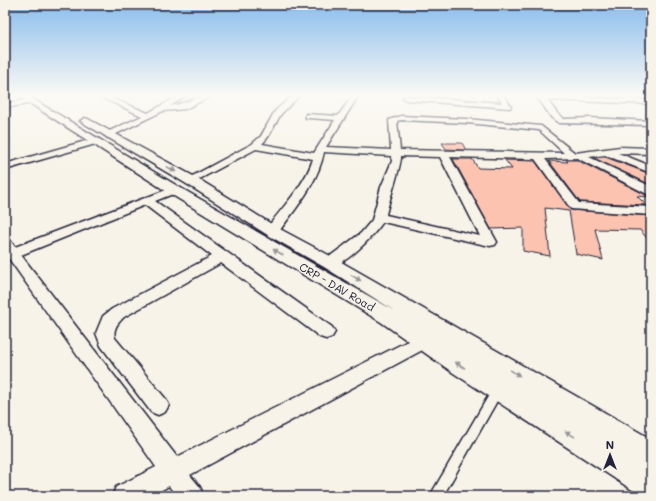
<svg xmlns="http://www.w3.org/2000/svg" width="656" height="501" viewBox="0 0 656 501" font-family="Mali,sans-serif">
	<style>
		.building { fill: #fbc3b0; stroke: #22223b }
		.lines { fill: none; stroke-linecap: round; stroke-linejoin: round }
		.service-casing { stroke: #22223b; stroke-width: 3 }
		.minor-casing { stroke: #22223b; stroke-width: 3 }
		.tertiary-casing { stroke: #22223b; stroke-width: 3 }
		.service { fill: #f7f3e8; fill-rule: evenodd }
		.minor { fill: #f7f3e8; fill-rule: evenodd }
		.tertiary { fill: #f7f3e8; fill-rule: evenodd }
		.oneway { fill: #97959a }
		.labels { text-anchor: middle; stroke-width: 3; stroke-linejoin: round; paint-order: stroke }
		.street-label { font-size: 11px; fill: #22223b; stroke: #f7f3e8 }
	</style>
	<rect width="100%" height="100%" fill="#f7f3e8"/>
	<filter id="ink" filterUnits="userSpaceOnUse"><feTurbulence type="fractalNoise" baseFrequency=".025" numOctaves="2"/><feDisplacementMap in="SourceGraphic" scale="8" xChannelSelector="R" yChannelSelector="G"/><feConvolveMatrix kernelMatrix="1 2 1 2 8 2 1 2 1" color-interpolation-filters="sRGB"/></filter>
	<g filter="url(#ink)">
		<!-- building -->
		<path class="building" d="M442 143H462L466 150 446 149Z
			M605 157 651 174V185L594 158Z
			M453 159H472L478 168 512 169 505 160 535 161 571 210 651 216V243L640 230 595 229 603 260 576 254 569 211 545 208 550 256 523 251V228L491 229Z
			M566 160H577L650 197 637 196 646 205 580 202 549 161 568 162Z"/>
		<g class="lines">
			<defs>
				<path id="service" d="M497 386 501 388 502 391 501 394 443 496H430L493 388Z"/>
				<path id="minor" d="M96 95H104L148 113 180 95H187L170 106C185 104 200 94 214 95L185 109 163 111 108 138 104 135 105 133 142 116Z
					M293 95H300L281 114 268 137 262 144 314 153 335 120 309 118H306V114L338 116 353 95H359L326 147 391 150 389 120 401 116 467 119 541 126 575 153 620 147 651 148V154L618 153 651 166V173L605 155 589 157 650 186 651 196 577 158 545 159 579 203 651 207V215L571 209 535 159 450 157 497 242 495 245 490 246 383 222C374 235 342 271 325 266L323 263 325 260 361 233 372 220 381 187 392 161 391 156 324 152C318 183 296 208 277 234L272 235 265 231C282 207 304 187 313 159L256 149 194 182H186L185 180 252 144 261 136 275 111ZM401 120 467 123 539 130 564 153 400 150 397 121ZM401 156 440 157 480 236 386 215C388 203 402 164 401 156Z
					M497 95H503L511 106 510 108 406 100 403 98 406 96 502 103Z
					M536 95 651 100V104L547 100 557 113 564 119 589 118 651 121V125L559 123 551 117Z
					M30 99H33V103L5 108V104Z
					M96 138 99 139V143L5 170V164Z
					M174 187 178 188 180 190 178 192 155 201 332 327 335 332 332 337 326 339 320 337 221 263 124 317C117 324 113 329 115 338L165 398 169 405 165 412 158 415 151 412 101 346 96 333 103 316 112 309 212 256 145 205 21 255 177 457 418 336 424 334 430 336 433 341 430 346 190 475 200 487 204 496H176L169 486 151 496H112L116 487 156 467 5 253V239L10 240 15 247Z"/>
				<path id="tertiary" d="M17 95H26L179 187 395 311 324 267 266 234 185 183 80 121 85 118 88 119 195 177 278 228 336 259 651 439V496L640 495 452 372 381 322 169 193Z"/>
			</defs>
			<!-- service casing -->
			<use href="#service" class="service-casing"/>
			<!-- minor casing -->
			<use href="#minor" class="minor-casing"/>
			<!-- tertiary casing -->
			<use href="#tertiary" class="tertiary-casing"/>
			<!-- service -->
			<use href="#service" class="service"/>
			<!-- minor -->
			<use href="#minor" class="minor"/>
			<!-- tertiary -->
			<use href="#tertiary" class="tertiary"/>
		</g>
		<!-- one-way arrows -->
		<defs><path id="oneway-solid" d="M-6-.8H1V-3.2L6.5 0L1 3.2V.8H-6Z"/></defs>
		<g class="oneway">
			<use href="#oneway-solid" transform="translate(171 169) rotate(29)"/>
			<use href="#oneway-solid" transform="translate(278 252) rotate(-150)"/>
			<use href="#oneway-solid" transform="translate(356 278) rotate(31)"/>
			<use href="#oneway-solid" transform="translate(460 365) rotate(-147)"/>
			<use href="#oneway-solid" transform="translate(515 373) rotate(31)"/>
			<use href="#oneway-solid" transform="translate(570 434) rotate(-148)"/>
		</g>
	</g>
	<!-- sky -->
	<linearGradient id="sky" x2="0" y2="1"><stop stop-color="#89bced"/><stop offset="0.58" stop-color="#fbfaf5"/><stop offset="1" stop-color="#fbfaf5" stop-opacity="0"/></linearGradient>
	<rect width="656" height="165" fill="url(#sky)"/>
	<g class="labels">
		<!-- street labels -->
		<g class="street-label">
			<text transform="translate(337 287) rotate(30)" y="4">CRP - DAV Road</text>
		</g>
	</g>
	<!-- margin -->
	<rect width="656" height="501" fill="none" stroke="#f7f3e8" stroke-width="20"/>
	<rect x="10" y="10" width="636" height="481" fill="none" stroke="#22223b" stroke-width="1.5" filter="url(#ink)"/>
	<!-- north arrow -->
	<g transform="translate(610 455)" stroke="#f7f3e8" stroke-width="3" paint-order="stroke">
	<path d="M0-3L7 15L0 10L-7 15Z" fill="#22223b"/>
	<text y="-6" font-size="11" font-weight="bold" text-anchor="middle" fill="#22223b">N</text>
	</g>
</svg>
